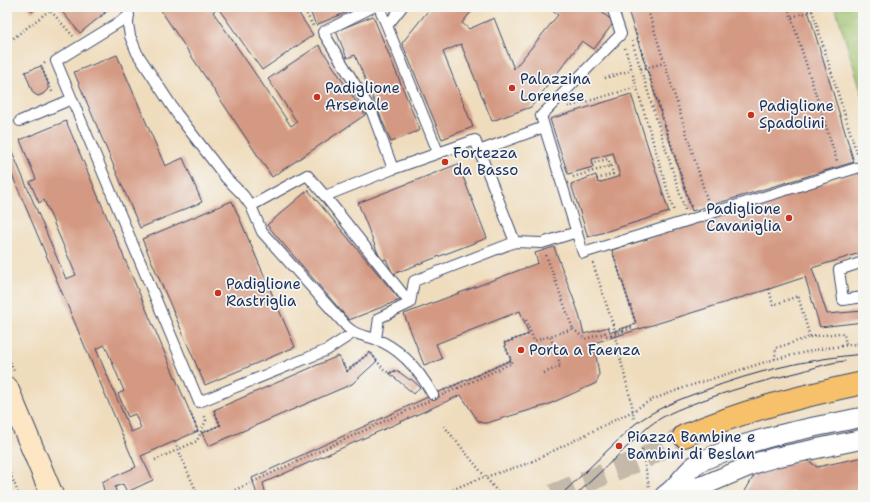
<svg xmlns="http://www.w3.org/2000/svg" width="870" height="502" viewBox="0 0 870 502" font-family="'Shantell Sans',sans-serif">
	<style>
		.park { fill: url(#park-crowns); stroke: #5c7864 }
		.building { fill: #d49982; fill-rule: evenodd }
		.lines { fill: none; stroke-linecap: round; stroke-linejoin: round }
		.primary-tunnel { stroke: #c5b9a9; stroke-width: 22; stroke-dasharray: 22 11; stroke-linecap: butt }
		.lane-casing { stroke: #3b496c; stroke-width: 12 }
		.street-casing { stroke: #3b496c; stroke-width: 21 }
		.secondary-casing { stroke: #3b496c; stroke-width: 24 }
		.primary-casing { stroke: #3b496c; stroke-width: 24 }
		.path { stroke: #3b496c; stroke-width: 2.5; stroke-dasharray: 1 3; stroke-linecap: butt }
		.lane { stroke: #fff; stroke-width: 10 }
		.street { stroke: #fff; stroke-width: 19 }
		.secondary { stroke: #fce6c4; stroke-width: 22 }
		.primary { stroke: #f7c06b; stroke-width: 22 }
		.tram { stroke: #1b2f5e; stroke-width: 1 }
		.path-bridge { stroke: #3b496c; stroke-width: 2.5; stroke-dasharray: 1 3; stroke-linecap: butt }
		.poi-dot { fill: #c8321e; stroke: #f6f6f2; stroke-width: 1.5 }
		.labels { text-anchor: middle; stroke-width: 3.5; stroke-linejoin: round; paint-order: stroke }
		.poi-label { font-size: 15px; fill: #1b2f5e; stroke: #f6f6f2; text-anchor: start }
	</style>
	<defs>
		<pattern id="park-crowns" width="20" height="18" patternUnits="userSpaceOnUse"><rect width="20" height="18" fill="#9ec06a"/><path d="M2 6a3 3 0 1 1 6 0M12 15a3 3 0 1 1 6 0" fill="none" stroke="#809c5a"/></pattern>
	</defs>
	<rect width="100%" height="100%" fill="#f6f6f2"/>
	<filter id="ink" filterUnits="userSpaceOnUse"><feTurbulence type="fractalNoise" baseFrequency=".025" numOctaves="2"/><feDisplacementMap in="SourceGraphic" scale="8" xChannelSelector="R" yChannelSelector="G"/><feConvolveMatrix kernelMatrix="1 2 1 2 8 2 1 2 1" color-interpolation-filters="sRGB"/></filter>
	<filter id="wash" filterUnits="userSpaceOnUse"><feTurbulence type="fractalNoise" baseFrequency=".012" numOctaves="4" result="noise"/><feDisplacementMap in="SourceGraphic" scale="16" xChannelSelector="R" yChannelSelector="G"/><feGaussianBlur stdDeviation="0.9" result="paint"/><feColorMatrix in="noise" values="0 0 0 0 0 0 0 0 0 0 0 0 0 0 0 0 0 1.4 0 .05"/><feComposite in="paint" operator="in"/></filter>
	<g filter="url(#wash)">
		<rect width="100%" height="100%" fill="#efdcbc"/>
		<!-- park -->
		<path class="park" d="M835 7H863V97Z"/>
		<g id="blocks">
			<!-- building -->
			<path class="building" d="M28 7H38L32 12Z
				M58 7H112L80 33Z
				M163 7H295L313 35 262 70 218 8 213 12 291 126 297 122 268 79 319 45 365 115 272 177 160 9Z
				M308 7H359L316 25Z
				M431 7H475L462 23 469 29 494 18 514 69 558 15 547 7H595L614 22 594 49 582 41 531 107 492 121 461 44 443 52 473 127 442 139 402 43Z
				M627 7H807L854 162 692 211Z
				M373 16 420 130 391 142 355 55 347 58 336 31Z
				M117 55 165 166 183 158 202 202 140 228 74 72Z
				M41 66 48 83V89L43 94 38 96 33 93 25 72Z
				M631 94 669 212 588 237 571 184 596 175 598 183 620 176 613 153 592 159 593 167 568 174 550 119Z
				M66 121 198 431 141 456 153 480 127 492 123 484 115 487 117 495H105L102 482 136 467 7 163V140L66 279 76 275 44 200 39 203 30 182 36 179 20 140ZM105 345 124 391 118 394 128 417 135 414 141 428 131 432 96 349Z
				M458 164 487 238 393 274 386 259 381 261 358 203Z
				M859 172 863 185V252L812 268 827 314 863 311V322L820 327 805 277 769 289 594 343 599 374 598 379 596 383 592 385 547 405 487 423H482L478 421 461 395 263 483 266 495H257L252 478 428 397 511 360 504 343 529 334 520 311 436 344 442 359 424 365 404 314 538 263 535 253 554 247 578 311 584 334 608 327 610 332 615 331 636 324 612 250Z
				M308 190 400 300 349 320 267 225Z
				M232 201 295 347 205 385 142 239Z
				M370 352 377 361 352 384 208 446 202 433 220 425 214 410 338 356 347 371Z
				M396 371 399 372 410 380 411 379 420 387 414 394 389 373Z
				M863 457V495H795L794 492 781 495H743L757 470 806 459 817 467Z"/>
		</g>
	</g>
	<g filter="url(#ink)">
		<use href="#blocks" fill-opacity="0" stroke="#3b496c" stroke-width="1"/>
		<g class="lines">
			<!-- primary-tunnel -->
			<path class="primary-tunnel" d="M553 495 642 459 684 436"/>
			<defs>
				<path id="lane" d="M131 7 129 10 128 24 130 36 137 53 177 114 226 178 243 195 251 206 262 232 347 327C357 336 364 335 375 339 401 348 420 372 433 395
					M373 7 323 32 372 112 393 169
					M379 7 387 26
					M402 7 387 26 438 152
					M612 7 621 34 541 116 583 253 863 166
					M129 16 56 61 199 402 327 350 353 333
					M20 121 72 99
					M479 151 544 127
					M325 196 410 303
					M251 206 307 175 325 196 393 169 475 140 515 242 414 281 410 303 379 318 376 339
					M515 242 542 243 577 232
					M863 262 839 270 843 300 863 297"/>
				<path id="street" d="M669 493 688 490 707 484 759 462 777 457 863 439
					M665 495C678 487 685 471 698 463 705 459 713 456 721 453 766 435 815 427 863 417"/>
				<path id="secondary" d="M7 388 52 495"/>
				<path id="primary" d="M684 436C741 411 802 396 863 383"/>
			</defs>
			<!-- lane casing -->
			<use href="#lane" class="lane-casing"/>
			<!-- street casing -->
			<use href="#street" class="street-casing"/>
			<!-- secondary casing -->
			<use href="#secondary" class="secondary-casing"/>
			<!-- primary casing -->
			<use href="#primary" class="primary-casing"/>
			<!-- path -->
			<path class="path" d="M303 7 313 26
				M647 7 707 199H709
				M788 7 837 161
				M811 7 857 154
				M101 16 112 7
				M792 17 812 11
				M635 30 691 207
				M632 41 685 210
				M7 43 50 10 73 36
				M625 48 674 212
				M45 63 41 66 53 94
				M641 69 664 63
				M605 78 632 70
				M568 107 637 87
				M573 177 611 166 608 159 593 163
				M597 179 613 174 611 166
				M614 256 636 324 615 331
				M593 263 615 331V337L632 405 634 420
				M769 289 773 305 798 296 810 337 776 348 775 359
				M526 320 534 341 550 336
				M573 329 585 339 605 333 606 336 611 335
				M623 331 632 328
				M810 337 839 333 844 334 846 345
				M7 355 14 371
				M339 357 347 371 370 352 384 370 389 373 396 371 400 373
				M544 373 561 366 550 336 573 329 546 255
				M458 388 512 363 511 361
				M444 390 511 360 504 343 529 334
				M190 412 198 431 202 433 220 425 214 410
				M444 426 500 495
				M7 443H8
				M642 450 649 487
				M155 460 197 441 206 420 204 414
				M7 466 19 495
				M186 468 198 495
				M224 495 413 408
				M442 495 463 485 479 479 529 463 633 411 651 400 686 387 775 359 820 349 863 343"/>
			<!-- lane -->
			<use href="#lane" class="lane"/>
			<!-- street -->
			<use href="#street" class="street"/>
			<!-- secondary -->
			<use href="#secondary" class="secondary"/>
			<!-- primary -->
			<use href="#primary" class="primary"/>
			<!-- tram -->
			<path class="tram" d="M561 495 635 424C656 409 679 399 703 391 755 371 808 359 863 354
				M576 495 648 427C665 413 687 406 709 398 739 388 769 379 800 372 814 368 831 362 845 361"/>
			<!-- path-bridge -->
			<path class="path-bridge" d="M611 335 623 331
				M413 408 458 388
				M175 442 186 468"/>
		</g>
	</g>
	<!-- markers -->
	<g class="poi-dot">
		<circle cx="512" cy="88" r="4"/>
		<circle cx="317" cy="97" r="4"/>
		<circle cx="751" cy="115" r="4"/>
		<circle cx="445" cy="162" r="4"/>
		<circle cx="789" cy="218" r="4"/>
		<circle cx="218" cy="293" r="4"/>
		<circle cx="521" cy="350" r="4"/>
		<circle cx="619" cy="446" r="4"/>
	</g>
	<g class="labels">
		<!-- poi labels -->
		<g class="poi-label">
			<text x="520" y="84">Palazzina<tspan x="520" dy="17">Lorenese</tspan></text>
			<text x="325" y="93">Padiglione<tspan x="325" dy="17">Arsenale</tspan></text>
			<text x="759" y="111">Padiglione<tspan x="759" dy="17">Spadolini</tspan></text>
			<text x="453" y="158">Fortezza<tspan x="453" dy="17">da Basso</tspan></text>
			<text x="781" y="214" text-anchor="end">Padiglione<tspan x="781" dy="17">Cavaniglia</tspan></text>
			<text x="226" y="289">Padiglione<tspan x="226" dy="17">Rastriglia</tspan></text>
			<text x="529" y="355">Porta a Faenza</text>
			<text x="627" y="442">Piazza Bambine e<tspan x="627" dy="17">Bambini di Beslan</tspan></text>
		</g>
	</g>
	<!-- margin -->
	<rect width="870" height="502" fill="none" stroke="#f6f6f2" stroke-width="24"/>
</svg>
